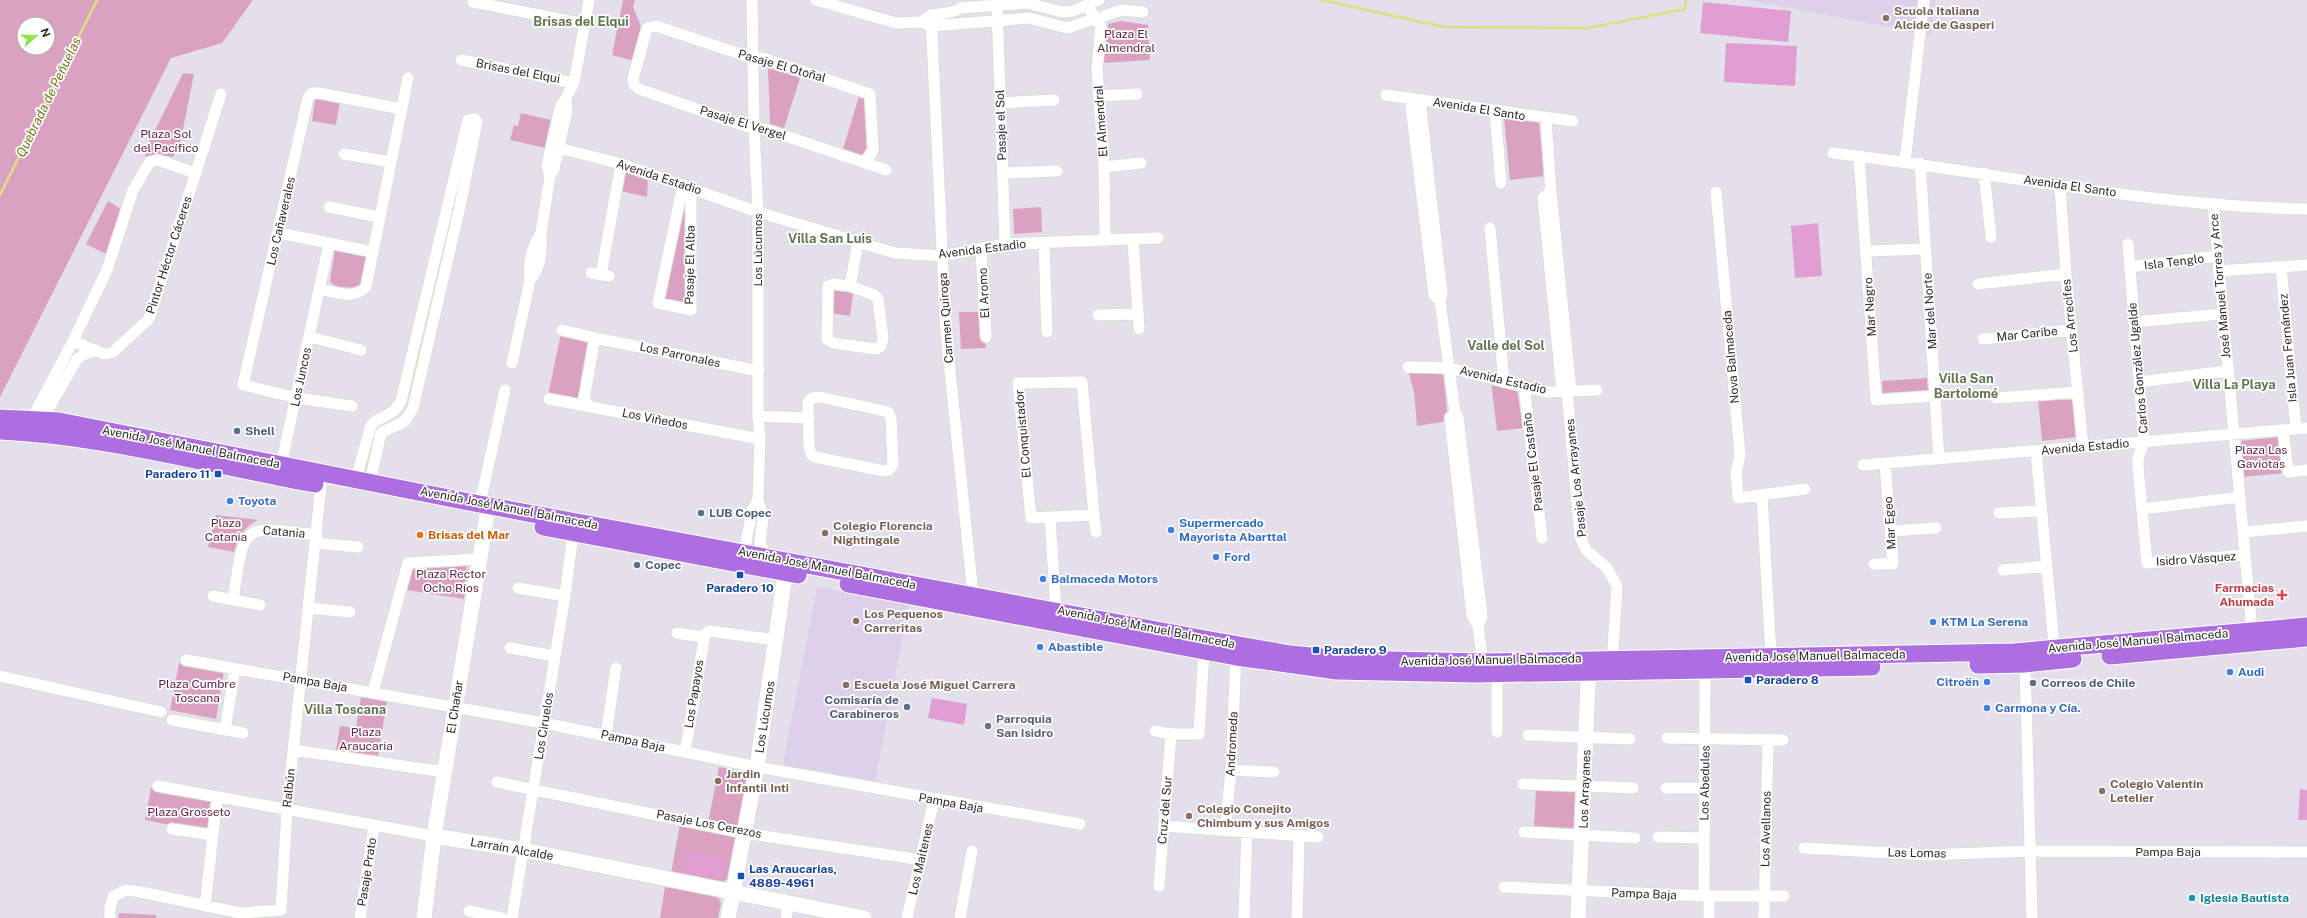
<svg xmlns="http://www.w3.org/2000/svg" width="2307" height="918" viewBox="0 0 2307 918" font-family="'Public Sans',sans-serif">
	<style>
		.education { fill: #dcd0ea }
		.green { fill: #dba1c1; fill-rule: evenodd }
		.pitch { fill: #e19ed3 }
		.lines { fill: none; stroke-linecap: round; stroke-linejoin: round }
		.stream { stroke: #dbe17e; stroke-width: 2.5 }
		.street-casing { stroke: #d9e1d4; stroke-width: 13 }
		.secondary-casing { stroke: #d9e1d4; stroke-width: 17 }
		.primary-casing { stroke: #fff; stroke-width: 19 }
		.street { stroke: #fff; stroke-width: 11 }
		.secondary { stroke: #fff; stroke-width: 15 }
		.primary { stroke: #ad6ee0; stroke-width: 17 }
		.education-dot { fill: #8d6e63; stroke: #fff; stroke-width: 1.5 }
		.service-dot { fill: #5c6f8a; stroke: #fff; stroke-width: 1.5 }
		.transit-dot { fill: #1a4fb4; stroke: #fff; stroke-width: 1.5 }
		.shop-dot { fill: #3f7fe0; stroke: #fff; stroke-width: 1.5 }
		.food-dot { fill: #e8710a; stroke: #fff; stroke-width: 1.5 }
		.health-dot { fill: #e0444e; stroke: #fff; stroke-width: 1.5 }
		.worship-dot { fill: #6b7280; stroke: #fff; stroke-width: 1.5 }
		.culture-dot { fill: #0f9aa8; stroke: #fff; stroke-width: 1.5 }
		.labels { text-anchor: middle; stroke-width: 3.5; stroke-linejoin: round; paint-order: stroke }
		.education-label { font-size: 12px; font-weight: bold; fill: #785e54; stroke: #fff; text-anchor: start }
		.park-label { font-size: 12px; fill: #60233c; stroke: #fff }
		.street-label { font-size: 12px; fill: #2b2b2b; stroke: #fff }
		.service-label { font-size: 12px; font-weight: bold; fill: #4e5e75; stroke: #fff; text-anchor: start }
		.transit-label { font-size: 12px; font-weight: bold; fill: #164399; stroke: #fff; text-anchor: start }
		.shop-label { font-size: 12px; font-weight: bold; fill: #366cbe; stroke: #fff; text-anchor: start }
		.food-label { font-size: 12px; font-weight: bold; fill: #c56008; stroke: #fff; text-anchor: start }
		.health-label { font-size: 12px; font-weight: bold; fill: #be3a42; stroke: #fff; text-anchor: end }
		.worship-label { font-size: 12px; font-weight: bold; fill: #5b616d; stroke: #fff; text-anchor: start }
		.culture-label { font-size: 12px; font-weight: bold; fill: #0d838f; stroke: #fff; text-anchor: start }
		.neighbourhood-label { font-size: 13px; font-weight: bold; fill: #5f7650; stroke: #fff }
		.water-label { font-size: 13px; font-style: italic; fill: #6e7a1b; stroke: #fff }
	</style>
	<rect width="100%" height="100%" fill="#e3dfeb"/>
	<!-- education -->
	<path class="education" d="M1748 0H1935L1931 35Z
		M817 587 909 604 875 781 783 765Z"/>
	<!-- green -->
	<path class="green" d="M0 0H253L222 43 171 58 0 397ZM24 24H48V48H24Z
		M623 0H635L633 7 643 31 635 61 612 55Z
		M1121 21 1148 25 1150 60 1103 63 1108 24Z
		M768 68 800 78 784 128 770 124Z
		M183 73 194 74 180 144 173 157 158 154 146 158 145 151Z
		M860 93 867 96 869 150 863 156 843 149Z
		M321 98 340 101 336 125 312 121 315 100Z
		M521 113 551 120 546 148 510 140 514 125 518 126Z
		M1504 118 1539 122 1544 176 1510 180Z
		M623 169 648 178 647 197 621 191Z
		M683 195 687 196V304L662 300Z
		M108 201 121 209 108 255 86 244Z
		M1041 207 1042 232 1014 234 1013 209Z
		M335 249 369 257 363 286 358 289 334 286 330 281Z
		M832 288 853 293 850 316 830 313Z
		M959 312H983L986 348 961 349Z
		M561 333 588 339 577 402 548 396Z
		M1408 370 1443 372 1448 421 1417 426 1414 392Z
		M1927 378 1928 394 1883 397 1882 381Z
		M1491 381 1517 389 1523 428 1497 431Z
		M2072 395 2076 437 2042 441 2038 398Z
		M2280 437 2284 473 2243 477 2239 441Z
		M216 515 258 520C243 528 238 537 234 552L208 547Z
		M467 563 464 599 407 590 412 566Z
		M179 663 224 671 216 719 170 710Z
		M361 697 387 701 378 756 336 750 340 726 356 728Z
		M719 767 745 772 748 778 728 879 723 882 671 874 680 824 707 828Z
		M151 788 215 801 210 833 145 820Z
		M1536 788 1576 790 1575 832 1534 830Z
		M665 887 717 895 721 903 718 918H660Z
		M119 913 156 915V918H118Z"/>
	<!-- pitch -->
	<path class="pitch" d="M1703 2 1791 11 1788 42 1700 33Z
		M1726 43 1797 46 1795 86 1724 82Z
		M1818 223 1822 276 1795 278 1791 226Z
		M932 698 967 704 964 725 928 718Z
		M2300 789 2307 790V820H2298Z
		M686 851 724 857 721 879 683 872Z"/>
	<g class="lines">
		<!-- stream -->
		<path class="stream" d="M1321 0 1444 27 1588 28 1685 9 1686 0
			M0 195 97 0"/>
		<defs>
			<path id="street" d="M752 0 754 129 758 212V416L760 439 758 500 763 517 760 542 766 556
				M816 0 896 23 920 22 932 26 1029 18 1067 28 1122 10 1143 12
				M473 2 585 24
				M997 5 1005 244
				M1087 6 1101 26 1097 69 1104 167 1105 241
				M931 15 946 332 973 595
				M925 19C936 11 950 16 960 8L1027 3 1062 12 1073 11 1099 0
				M461 60 574 83
				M1386 95 1573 121
				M1100 96 1137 94
				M566 98 574 83 589 0
				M1410 98 1434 295 1440 301
				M1420 100 1442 294 1440 301 1455 412 1458 417 1482 616 1478 627
				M1000 103 1054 100
				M1495 111 1501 183
				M1546 119 1551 192 1571 391
				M559 148 621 164 758 212 895 253 942 256 1005 244 1158 238
				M1833 153C1991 172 2148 206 2307 209
				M344 154 391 162
				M1859 156 1876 400 1935 396
				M1905 161 1924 0
				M862 162 868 158 873 150 870 94 763 58H752L656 26 647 28 633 79 634 85 639 89 754 129H765L886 170
				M1920 163 1939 459
				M1104 167 1141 163
				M1003 173 1057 171
				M1984 173 1991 237
				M683 185 658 303 691 310V188
				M2060 186 2066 274 2083 447
				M1551 192 1543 198 1562 391
				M1716 192 1740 455 1736 473 1738 498 1805 489
				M2213 203 2252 631
				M329 207 379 217
				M1490 228 1504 382
				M279 233 373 252
				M541 233 550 176 547 166 560 108 566 98 567 110 554 169 550 176
				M1133 239 1139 329
				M1044 243 1047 332
				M2128 244 2144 442 2138 458V467L2147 563 2245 555
				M981 250 986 337
				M1866 251 1926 249
				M2130 267 2217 256
				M2281 267 2296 429
				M2218 271 2307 265
				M591 273 609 276
				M601 275 621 164
				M1978 284 2066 274
				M850 286 874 295 878 299 883 339 881 346 876 349 833 343 827 339 828 286 834 284 850 286 858 243
				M320 289C334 292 355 300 366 287L408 78
				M1098 315 1138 314
				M2134 322 2222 314
				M562 330 600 339
				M310 337 361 350
				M1983 339 2071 330
				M73 341 104 354 113 352 149 319 221 94
				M512 363 530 280C528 265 532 245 541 233 542 248 541 269 530 280
				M1408 367 1449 368 1546 392 1597 390
				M2139 382 2227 371
				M1524 386 1542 538
				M1567 391 1580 537 1586 550 1607 568 1617 586 1612 666
				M820 397 888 412 891 418 893 464 890 469 884 471 815 457 811 454 809 447 808 403 812 398Z
				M1996 398 2078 392
				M549 399 760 439
				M352 406 297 398 243 385 308 98 312 93H319L402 109
				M589 406 584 399 594 343 600 339 759 371
				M1455 412 1450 418 1472 615 1478 627 1483 662
				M758 416 809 418
				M31 420 73 341 107 270 133 190 150 162 158 160 195 173
				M42 420 77 359 83 355 96 350
				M2283 430 2288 472 2307 470
				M2036 451 2055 654
				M281 465 329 244
				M1863 465 2307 428
				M356 479 371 425C383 414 393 417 401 401L468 120 475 119 477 122 459 211 413 408 405 421 381 433 370 482
				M1762 496 1771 657
				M480 504 505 390
				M2142 509 2240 497
				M1999 513 2041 511
				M1094 515 1031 518 1018 383 1082 382 1094 515 1096 532
				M1050 518 1056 610
				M1891 531 1936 528
				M2244 532 2307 526
				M316 543 358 547
				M743 559 752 510 758 500
				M1874 564H1893L1885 463
				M2003 570 2047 566
				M518 588 565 596
				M213 596 260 605
				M233 600C245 524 238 525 317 535
				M309 608 350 612
				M677 633 703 637
				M510 648 555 656
				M186 660 544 723 757 767 1080 824
				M2025 664 2032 918
				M0 676 161 712
				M373 692 408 563 478 559
				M172 720 243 733
				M225 730 235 669
				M1155 731 1171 734H1199L1204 651
				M1497 732V674
				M606 735 616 668
				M1528 735 1630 739
				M1667 738 1783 740
				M293 750 445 772
				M685 752 705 634 710 631 776 640
				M1231 770 1274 772
				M497 782 744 833 922 860
				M1523 784 1633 788
				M158 786 434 836
				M1666 788H1705
				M1164 826 1318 837
				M172 829 213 835
				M1225 831 1231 770 1236 657
				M1524 832 1635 838
				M1658 837 1704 838
				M1804 848 1927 855 2030 851 2307 852
				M1159 886 1171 734
				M1504 887 1704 896H1784
				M1704 896 1705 670
				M1709 896V918
				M205 906 217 798
				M469 911 502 918
				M110 918V907L114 896 126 890 141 892 240 913 281 910 287 810 321 485
				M360 918 374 826
				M512 918 565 596 573 533
				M786 918 788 904
				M907 918 934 800
				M960 918 972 851
				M1244 918 1247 832
				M1297 918 1299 836
				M1764 918 1768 739"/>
			<path id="secondary" d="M434 836 523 850 864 918
				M424 918 434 836 487 515 492 510 504 507
				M728 918 757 767 787 562
				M1578 918 1589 660"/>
			<path id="primary" d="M0 418 59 421 474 503 1205 639 1290 654 1344 659 1483 662 2014 652 2307 626
				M0 431C106 436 210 465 315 484
				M543 527 798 575
				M848 584 1236 657 1337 671 1476 674 1872 667
				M2110 656 2307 638
				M1978 665 2025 664 2073 659"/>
		</defs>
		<!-- street casing -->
		<use href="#street" class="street-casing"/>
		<!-- secondary casing -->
		<use href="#secondary" class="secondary-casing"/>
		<!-- primary casing -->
		<use href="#primary" class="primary-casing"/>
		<!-- street -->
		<use href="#street" class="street"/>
		<!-- secondary -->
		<use href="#secondary" class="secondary"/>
		<!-- primary -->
		<use href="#primary" class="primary"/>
	</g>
	<!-- markers -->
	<g class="education-dot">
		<circle cx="1886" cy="18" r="4"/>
		<circle cx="825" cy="533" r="4"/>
		<circle cx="856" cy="621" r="4"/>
		<circle cx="846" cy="685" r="4"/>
		<circle cx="718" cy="781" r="4"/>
		<circle cx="2102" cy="791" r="4"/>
		<circle cx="1189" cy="816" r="4"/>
	</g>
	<g class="service-dot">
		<circle cx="237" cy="431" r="4"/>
		<circle cx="701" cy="513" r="4"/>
		<circle cx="637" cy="565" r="4"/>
		<circle cx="2033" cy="683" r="4"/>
		<circle cx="907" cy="707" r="4"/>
	</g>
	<g class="transit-dot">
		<rect x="214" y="470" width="8" height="8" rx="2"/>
		<rect x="736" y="571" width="8" height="8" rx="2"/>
		<rect x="1312" y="646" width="8" height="8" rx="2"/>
		<rect x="1744" y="676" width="8" height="8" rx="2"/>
		<rect x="737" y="872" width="8" height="8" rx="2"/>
	</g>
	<g class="shop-dot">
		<circle cx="230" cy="501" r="4"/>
		<circle cx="1171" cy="530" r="4"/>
		<circle cx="1216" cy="557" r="4"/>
		<circle cx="1043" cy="579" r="4"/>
		<circle cx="1933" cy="622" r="4"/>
		<circle cx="1040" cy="647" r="4"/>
		<circle cx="2230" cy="672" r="4"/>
		<circle cx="1987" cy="682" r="4"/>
		<circle cx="1987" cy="708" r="4"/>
	</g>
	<circle class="food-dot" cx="420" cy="535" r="4"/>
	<path class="health-dot" d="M2280 589h4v4h4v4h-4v4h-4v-4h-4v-4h4z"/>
	<circle class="worship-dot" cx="988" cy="726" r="4"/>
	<circle class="culture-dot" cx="2192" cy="898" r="4"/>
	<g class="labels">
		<!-- education labels -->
		<g class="education-label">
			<text x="1894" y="15">Scuola Italiana<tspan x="1894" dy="14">Alcide de Gasperi</tspan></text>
			<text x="833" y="530">Colegio Florencia<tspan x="833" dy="14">Nightingale</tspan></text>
			<text x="864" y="618">Los Pequenos<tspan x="864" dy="14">Carreritas</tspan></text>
			<text x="854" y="689">Escuela José Miguel Carrera</text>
			<text x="726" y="778">Jardin<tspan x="726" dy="14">Infantil Inti</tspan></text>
			<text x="2110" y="788">Colegio Valentin<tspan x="2110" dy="14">Letelier</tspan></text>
			<text x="1197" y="813">Colegio Conejito<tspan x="1197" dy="14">Chimbum y sus Amigos</tspan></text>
		</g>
		<!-- park labels -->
		<g class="park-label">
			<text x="1126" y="38">Plaza El<tspan x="1126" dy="14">Almendral</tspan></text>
			<text x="166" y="138">Plaza Sol<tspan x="166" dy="14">del Pacífico</tspan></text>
			<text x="2261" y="454">Plaza Las<tspan x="2261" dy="14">Gaviotas</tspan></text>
			<text x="226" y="527">Plaza<tspan x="226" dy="14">Catania</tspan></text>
			<text x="451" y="578">Plaza Rector<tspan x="451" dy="14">Ocho Ríos</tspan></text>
			<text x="197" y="688">Plaza Cumbre<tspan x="197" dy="14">Toscana</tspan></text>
			<text x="366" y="736">Plaza<tspan x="366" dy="14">Araucaria</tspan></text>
			<text x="189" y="816">Plaza Grosseto</text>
		</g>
		<!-- street labels -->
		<g class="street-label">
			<text transform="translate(782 66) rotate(16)" y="4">Pasaje El Otoñal</text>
			<text transform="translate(518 71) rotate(11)" y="4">Brisas del Elqui</text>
			<text transform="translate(1479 109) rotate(9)" y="4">Avenida El Santo</text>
			<text transform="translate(1101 121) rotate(-94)" y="4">El Almendral</text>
			<text transform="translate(743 123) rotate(17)" y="4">Pasaje El Vergel</text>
			<text transform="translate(1001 125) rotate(-92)" y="4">Pasaje el Sol</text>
			<text transform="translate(659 177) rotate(18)" y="4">Avenida Estadio</text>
			<text transform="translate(2070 186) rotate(8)" y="4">Avenida El Santo</text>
			<text transform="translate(281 221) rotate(-77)" y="4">Los Cañaverales</text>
			<text transform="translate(982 249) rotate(-7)" y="4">Avenida Estadio</text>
			<text transform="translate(758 250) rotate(-90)" y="4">Los Lúcumos</text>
			<text transform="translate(169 255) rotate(-72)" y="4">Pintor Héctor Cáceres</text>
			<text transform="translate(2174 262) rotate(-7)" y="4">Isla Tenglo</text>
			<text transform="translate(690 265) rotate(-89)" y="4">Pasaje El Alba</text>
			<text transform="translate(2220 286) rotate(-95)" y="4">José Manuel Torres y Arce</text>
			<text transform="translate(984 293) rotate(-93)" y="4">El Aromo</text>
			<text transform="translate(1870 307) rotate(-94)" y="4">Mar Negro</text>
			<text transform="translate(1930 311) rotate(-94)" y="4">Mar del Norte</text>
			<text transform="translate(2070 316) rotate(-96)" y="4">Los Arrecifes</text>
			<text transform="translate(946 318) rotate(-94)" y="4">Carmen Quiroga</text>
			<text transform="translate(2027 334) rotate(-6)" y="4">Mar Caribe</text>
			<text transform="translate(2288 348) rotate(-95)" y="4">Isla Juan Fernández</text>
			<text transform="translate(680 355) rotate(12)" y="4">Los Parronales</text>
			<text transform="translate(1731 357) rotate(-95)" y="4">Nova Balmaceda</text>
			<text transform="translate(2138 368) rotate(-95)" y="4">Carlos González Ugalde</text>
			<text transform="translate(301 377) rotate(-78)" y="4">Los Juncos</text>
			<text transform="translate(1503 380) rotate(13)" y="4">Avenida Estadio</text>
			<text transform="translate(655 419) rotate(11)" y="4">Los Viñedos</text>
			<text transform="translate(1023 434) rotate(-95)" y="4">El Conquistador</text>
			<text transform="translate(191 447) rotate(11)" y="4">Avenida José Manuel Balmaceda</text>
			<text transform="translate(2085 447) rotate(-5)" y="4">Avenida Estadio</text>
			<text transform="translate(1533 462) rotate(-97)" y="4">Pasaje El Castaño</text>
			<text transform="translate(1576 478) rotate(-96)" y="4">Pasaje Los Arrayanes</text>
			<text transform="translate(509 508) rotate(11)" y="4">Avenida José Manuel Balmaceda</text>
			<text transform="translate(1890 523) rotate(-94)" y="4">Mar Egeo</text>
			<text transform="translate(284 532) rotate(5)" y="4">Catania</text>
			<text transform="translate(2196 559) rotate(-4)" y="4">Isidro Vásquez</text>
			<text transform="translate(827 568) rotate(11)" y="4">Avenida José Manuel Balmaceda</text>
			<text transform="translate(1146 627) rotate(11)" y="4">Avenida José Manuel Balmaceda</text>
			<text transform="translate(2138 641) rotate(-5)" y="4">Avenida José Manuel Balmaceda</text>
			<text transform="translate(1815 656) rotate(-1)" y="4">Avenida José Manuel Balmaceda</text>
			<text transform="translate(1491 660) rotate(-1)" y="4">Avenida José Manuel Balmaceda</text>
			<text transform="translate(315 682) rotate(10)" y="4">Pampa Baja</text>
			<text transform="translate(694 694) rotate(-81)" y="4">Los Papayos</text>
			<text transform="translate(455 707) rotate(-81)" y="4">El Chañar</text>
			<text transform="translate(765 717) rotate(-81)" y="4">Los Lúcumos</text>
			<text transform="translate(544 726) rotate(-81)" y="4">Los Ciruelos</text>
			<text transform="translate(633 741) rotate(12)" y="4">Pampa Baja</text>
			<text transform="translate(1232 744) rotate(-87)" y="4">Andromeda</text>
			<text transform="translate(1705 783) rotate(-89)" y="4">Los Abedules</text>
			<text transform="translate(289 788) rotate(-84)" y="4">Ralbún</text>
			<text transform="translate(1585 789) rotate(-88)" y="4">Los Arrayanes</text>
			<text transform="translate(951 803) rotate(10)" y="4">Pampa Baja</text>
			<text transform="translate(1165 810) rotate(-85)" y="4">Cruz del Sur</text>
			<text transform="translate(709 824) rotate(11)" y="4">Pasaje Los Cerezos</text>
			<text transform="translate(1766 829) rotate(-89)" y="4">Los Avellanos</text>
			<text transform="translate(512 849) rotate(10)" y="4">Larraín Alcalde</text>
			<text x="2168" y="856">Pampa Baja</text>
			<text transform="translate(1917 853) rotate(1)" y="4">Las Lomas</text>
			<text transform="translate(921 859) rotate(-77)" y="4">Los Maitenes</text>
			<text transform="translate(367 872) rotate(-81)" y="4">Pasaje Prato</text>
			<text transform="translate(1644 894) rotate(2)" y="4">Pampa Baja</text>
		</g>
		<!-- service labels -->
		<g class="service-label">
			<text x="245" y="435">Shell</text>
			<text x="709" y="517">LUB Copec</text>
			<text x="645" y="569">Copec</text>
			<text x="2041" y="687">Correos de Chile</text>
			<text x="899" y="704" text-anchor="end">Comisaría de<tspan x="899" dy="14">Carabineros</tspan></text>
		</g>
		<!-- transit labels -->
		<g class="transit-label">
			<text x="210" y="478" text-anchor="end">Paradero 11</text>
			<text x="740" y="592" text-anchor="middle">Paradero 10</text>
			<text x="1324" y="654">Paradero 9</text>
			<text x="1756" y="684">Paradero 8</text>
			<text x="749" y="873">Las Araucarias,<tspan x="749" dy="14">4889-4961</tspan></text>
		</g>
		<!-- shop labels -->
		<g class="shop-label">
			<text x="238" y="505">Toyota</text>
			<text x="1179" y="527">Supermercado<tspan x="1179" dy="14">Mayorista Abarttal</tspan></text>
			<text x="1224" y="561">Ford</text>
			<text x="1051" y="583">Balmaceda Motors</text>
			<text x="1941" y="626">KTM La Serena</text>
			<text x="1048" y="651">Abastible</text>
			<text x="2238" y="676">Audi</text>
			<text x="1979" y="686" text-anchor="end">Citroën</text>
			<text x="1995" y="712">Carmona y Cía.</text>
		</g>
		<!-- food labels -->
		<g class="food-label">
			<text x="428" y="539">Brisas del Mar</text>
		</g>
		<!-- health labels -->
		<g class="health-label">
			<text x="2274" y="592">Farmacias<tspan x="2274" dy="14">Ahumada</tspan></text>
		</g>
		<!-- worship labels -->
		<g class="worship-label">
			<text x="996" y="723">Parroquia<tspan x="996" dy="14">San Isidro</tspan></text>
		</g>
		<!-- culture labels -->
		<g class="culture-label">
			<text x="2200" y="902">Iglesia Bautista</text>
		</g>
		<!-- neighbourhood labels -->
		<g class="neighbourhood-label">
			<text x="581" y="26">Brisas del Elqui</text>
			<text x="830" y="243">Villa San Luis</text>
			<text x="1506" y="350">Valle del Sol</text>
			<text x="1966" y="383">Villa San<tspan x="1966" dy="15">Bartolomé</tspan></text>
			<text x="2234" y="389">Villa La Playa</text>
			<text x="345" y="714">Villa Toscana</text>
		</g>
		<!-- water labels -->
		<g class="water-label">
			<text transform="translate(48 97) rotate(-64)" y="5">Quebrada de Peñuelas</text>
		</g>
	</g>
	<!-- north arrow -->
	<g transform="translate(36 36) rotate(70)"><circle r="19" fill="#ffffff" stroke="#aaaaaa"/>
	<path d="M0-3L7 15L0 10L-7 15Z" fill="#8ce551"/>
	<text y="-6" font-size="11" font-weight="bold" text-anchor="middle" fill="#2b2b2b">N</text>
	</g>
</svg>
